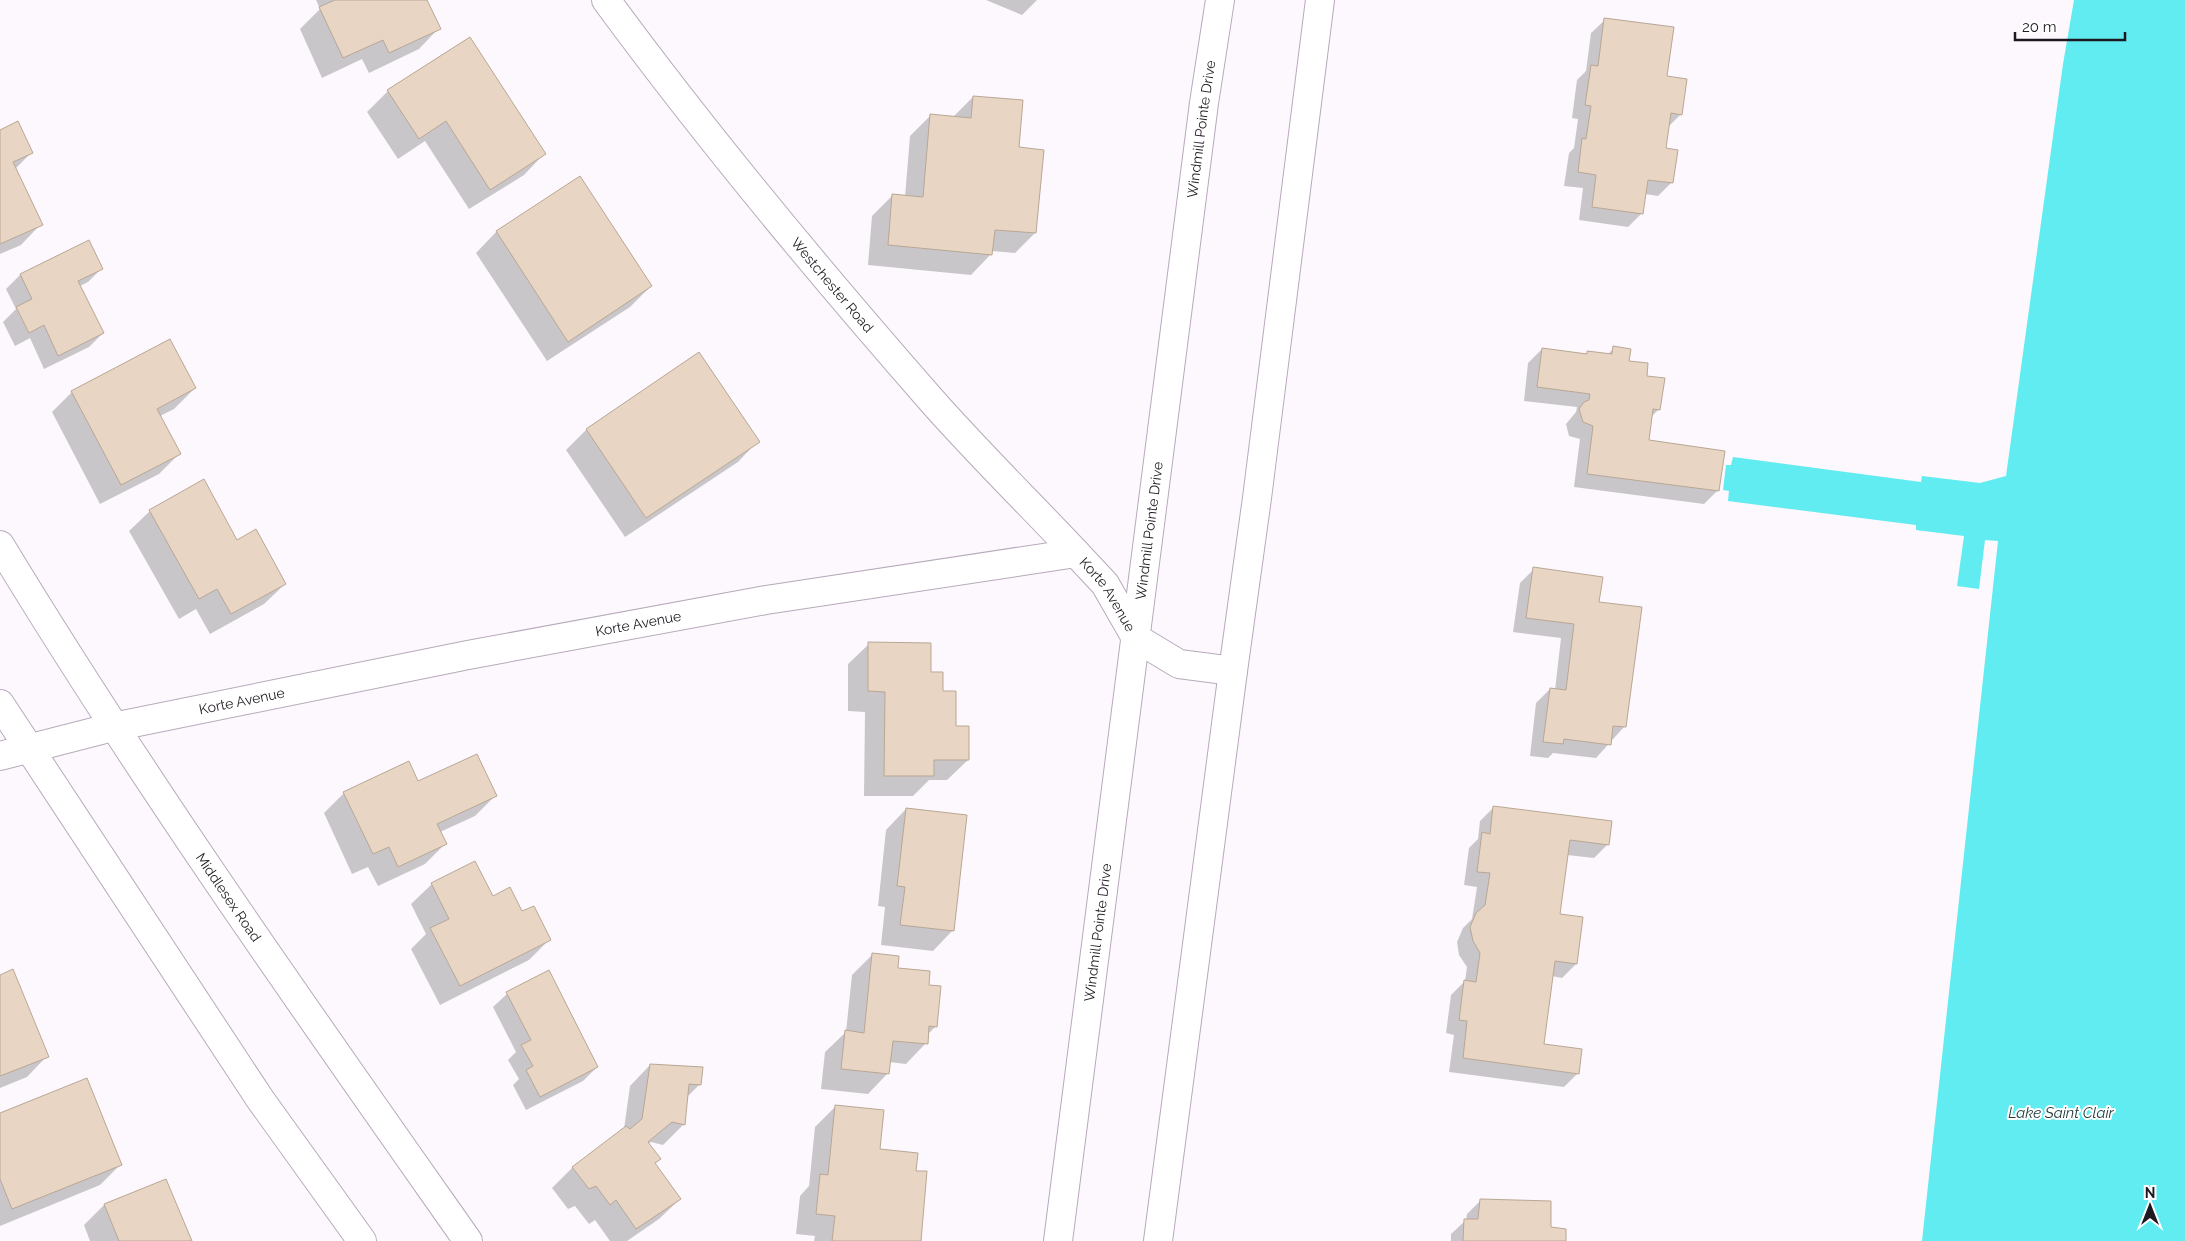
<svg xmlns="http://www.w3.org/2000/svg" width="2185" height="1241" viewBox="0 0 2185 1241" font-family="Raleway,sans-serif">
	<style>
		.water { fill: #60ecf1 }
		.shadow { fill: #0003 }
		.building { fill: #e8d5c3; stroke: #b9a795 }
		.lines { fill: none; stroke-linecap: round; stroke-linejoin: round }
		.minor-casing { stroke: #b8a9bc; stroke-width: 30 }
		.minor { stroke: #fff; stroke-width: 28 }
		.labels { text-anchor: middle; stroke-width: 4; stroke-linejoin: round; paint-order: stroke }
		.street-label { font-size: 14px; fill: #1e1920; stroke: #fff }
		.water-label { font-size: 15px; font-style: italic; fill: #243c3d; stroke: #fff }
	</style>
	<rect width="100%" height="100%" fill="#fcf8fd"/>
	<!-- water -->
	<path class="water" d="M2074 0H2185V1241H1922L1998 541 1985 540 1979 589 1957 586 1964 536 1916 530V525L1728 501 1729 491 1723 490 1726 465H1731L1733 457 1921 482 1922 476 1980 483 2006 476 2063 64Z"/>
	<!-- shadow -->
	<path class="shadow" d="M316 0H426L439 28 419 49 369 73 362 59 322 78 300 29 320 9Z
		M986 0H1037L1022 15Z
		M1605 20 1666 77 1681 114 1668 127 1665 149 1672 182 1658 196 1645 194 1642 213 1628 227 1579 220 1583 188 1564 186 1569 153 1574 148 1578 119 1572 118 1577 80 1586 71 1591 33Z
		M470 39 544 154 524 175 469 209 425 141 398 159 367 112 388 91Z
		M973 97 1018 148 1035 233 1015 253 992 251 991 254 971 275 868 265 872 216 893 195 905 197 910 136 931 115 953 117Z
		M0 131 31 153 15 169 41 224 21 245 0 254Z
		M580 178 651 286 630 307 547 361 476 253 496 232Z
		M88 242 102 268 88 282 80 286 103 333 89 347 44 369 30 338 15 346 3 322 16 309 6 289 20 275Z
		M1614 348 1646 377 1659 409 1650 418 1647 441 1718 490 1704 504 1574 487 1580 439 1569 436 1566 424 1576 412 1577 407 1524 401 1528 363 1542 349 1585 355 1588 352 1607 355Z
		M195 388 174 409 160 416 179 454 159 474 100 504 52 412 72 392Z
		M586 430 758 441 738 462 625 537 566 450Z
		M150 511 237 542 285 584 264 604 210 634 196 609 179 619 129 531Z
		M1534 569 1598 603 1624 727 1596 758 1553 753 1548 758 1530 756 1536 703 1550 689 1555 690 1561 638 1513 632 1520 583Z
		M869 644 930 673 941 692 968 760 947 780H929L913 796H864L865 712 848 711V664Z
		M418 783 495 796 475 816 440 832 445 844 425 864 378 886 368 867 352 874 324 813 344 793Z
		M1494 807 1608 844 1594 858 1567 855 1559 915 1576 964 1562 978 1552 976 1543 1045 1578 1073 1564 1087 1449 1072 1454 1035 1446 1033 1451 995 1465 981 1467 967 1459 955 1457 942 1463 928 1472 919 1477 887 1464 885 1469 848 1478 839 1480 821Z
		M906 809 953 930 933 951 881 945 885 907 878 906 886 830Z
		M432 884 492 898 522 913 549 940 529 960 440 1005 411 949 426 934 411 904Z
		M872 955 927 986 936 1026 927 1035 926 1043 906 1064 889 1062 888 1073 868 1094 821 1089 825 1052 846 1032 852 975Z
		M0 976 47 1056 27 1077 0 1088Z
		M507 994 597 1067 583 1081 526 1110 513 1085 519 1079 508 1060 516 1052 493 1007Z
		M650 1065 700 1084 686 1098 684 1124 663 1145 651 1142 648 1144 654 1164 680 1199 659 1219 627 1241H610L595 1220 589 1224 575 1206 568 1209 552 1188 572 1168 624 1129 630 1086Z
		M835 1107 879 1151 920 1241H814L815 1236 796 1234 800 1196 809 1186 815 1127Z
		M0 1115 121 1164 100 1185 0 1226Z
		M1481 1200 1550 1228 1565 1241H1451V1234L1466 1220 1467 1214Z
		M104 1205 190 1241H90L84 1225Z"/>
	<!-- building -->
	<path class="building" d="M335 0H427L441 29 389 53 383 40 343 58 319 7Z
		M1604 18 1674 27 1667 76 1687 79 1682 115 1671 113 1666 148 1678 150 1673 183 1648 180 1643 214 1592 207 1596 175 1578 172 1582 138 1586 139 1591 106 1585 105 1591 65 1598 66Z
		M470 37 546 154 490 190 446 121 419 139 387 90Z
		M973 96 1023 100 1019 147 1044 150 1036 233 995 230 992 255 888 245 892 194 923 197 930 114 971 118Z
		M18 121 33 153 13 162 43 225 0 244V130Z
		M580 176 652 286 568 342 496 231Z
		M89 240 103 269 78 281 104 333 58 356 44 325 29 333 16 307 32 299 20 274Z
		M170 339 196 388 157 409 181 454 121 485 71 391Z
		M1613 346 1631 349 1629 361 1648 363 1647 376 1665 378 1660 410 1653 409 1649 440 1725 451 1719 491 1587 474 1593 426 1583 422 1579 409 1584 402 1589 400 1590 394 1537 387 1542 348 1587 354V351L1612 354Z
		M699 352 760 442 646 518 586 429Z
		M204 479 237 540 256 529 286 584 231 614 217 589 199 599 149 510Z
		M1533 567 1603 577 1599 602 1642 607 1626 727 1613 726 1611 745 1564 739 1563 744 1543 742 1550 688 1566 690 1574 624 1526 618Z
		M868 642 931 643V672H943V691H956V726H969V760H934V776H884L885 692 868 691Z
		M477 754 497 796 437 824 447 844 398 867 389 847 373 854 343 792 409 761 418 781Z
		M1493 806 1612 821 1609 845 1570 840 1560 914 1583 917 1577 964 1555 961 1544 1044 1582 1049 1579 1074 1463 1058 1467 1021 1459 1020 1464 980 1476 982 1480 953 1473 941 1470 927 1476 913 1485 905 1490 873 1477 872 1482 832 1490 834Z
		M906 808 967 815 954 931 900 925 905 887 897 886Z
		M475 861 493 896 510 887 522 911 534 906 551 940 460 986 430 928 449 919 431 883Z
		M872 953 899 956 898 968 930 971 929 985 941 986 937 1027 929 1026 928 1044 893 1041 889 1074 841 1069 845 1030 864 1033Z
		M13 969 49 1057 0 1076V975Z
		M549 970 598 1067 540 1097 526 1070 533 1066 521 1045 531 1040 506 992Z
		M650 1064 703 1067 701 1085 689 1084 685 1125 672 1122 648 1142 661 1159 655 1163 681 1199 636 1229 616 1200 610 1205 596 1186 589 1189 572 1167 626 1126 630 1129 642 1119Z
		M87 1078 122 1165 12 1209 0 1179V1113Z
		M835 1105 884 1110 880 1149 918 1153 916 1171H927L921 1241H832L835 1216 816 1214 820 1174 828 1175Z
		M166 1179 192 1241H119L104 1204Z
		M1480 1199 1551 1201V1227L1566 1229V1241H1463L1464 1219H1478Z"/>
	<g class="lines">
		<defs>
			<g id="minor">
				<path id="s1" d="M606 0C708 139 819 272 933 402 979 454 1029 503 1076 553"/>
				<path id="s2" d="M0 545C145 784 307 1012 468 1241"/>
				<path d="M0 704 260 1099 362 1241"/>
				<path id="s3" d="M0 756 113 727 468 655 766 600 1076 553 1105 584 1136 638 1179 664 1233 671"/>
				<path id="s4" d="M1058 1241 1204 103 1220 0"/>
				<path d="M1158 1241 1233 671 1257 498 1320 0"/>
			</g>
		</defs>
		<!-- minor casing -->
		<use href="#minor" class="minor-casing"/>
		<!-- minor -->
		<use href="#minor" class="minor"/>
	</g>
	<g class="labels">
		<!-- street labels -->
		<g class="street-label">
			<text dy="5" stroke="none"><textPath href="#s4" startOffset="1121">Windmill Pointe Drive</textPath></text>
			<text dy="5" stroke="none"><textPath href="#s1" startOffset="364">Westchester Road</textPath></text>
			<text dy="5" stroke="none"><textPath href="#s4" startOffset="716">Windmill Pointe Drive</textPath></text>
			<text dy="5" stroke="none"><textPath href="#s3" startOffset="1148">Korte Avenue</textPath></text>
			<text dy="5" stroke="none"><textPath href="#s3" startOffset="652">Korte Avenue</textPath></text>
			<text dy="5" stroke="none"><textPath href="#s3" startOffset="248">Korte Avenue</textPath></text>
			<text dy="5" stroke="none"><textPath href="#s2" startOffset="420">Middlesex Road</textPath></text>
			<text dy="5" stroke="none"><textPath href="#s4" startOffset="311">Windmill Pointe Drive</textPath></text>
		</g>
		<!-- water labels -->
		<g class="water-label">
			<text x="2061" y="1118">Lake Saint Clair</text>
		</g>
	</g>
	<!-- north arrow -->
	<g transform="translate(2150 1206)" stroke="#ffffff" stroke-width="4" paint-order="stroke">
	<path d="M0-4L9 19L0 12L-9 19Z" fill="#1e1920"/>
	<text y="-8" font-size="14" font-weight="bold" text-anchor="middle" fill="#1e1920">N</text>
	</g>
	<!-- scale -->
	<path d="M2015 32v8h110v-8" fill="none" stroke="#1e1920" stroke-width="2.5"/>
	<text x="2022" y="32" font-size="15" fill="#1e1920" stroke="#ffffff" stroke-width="4" paint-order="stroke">20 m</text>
</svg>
